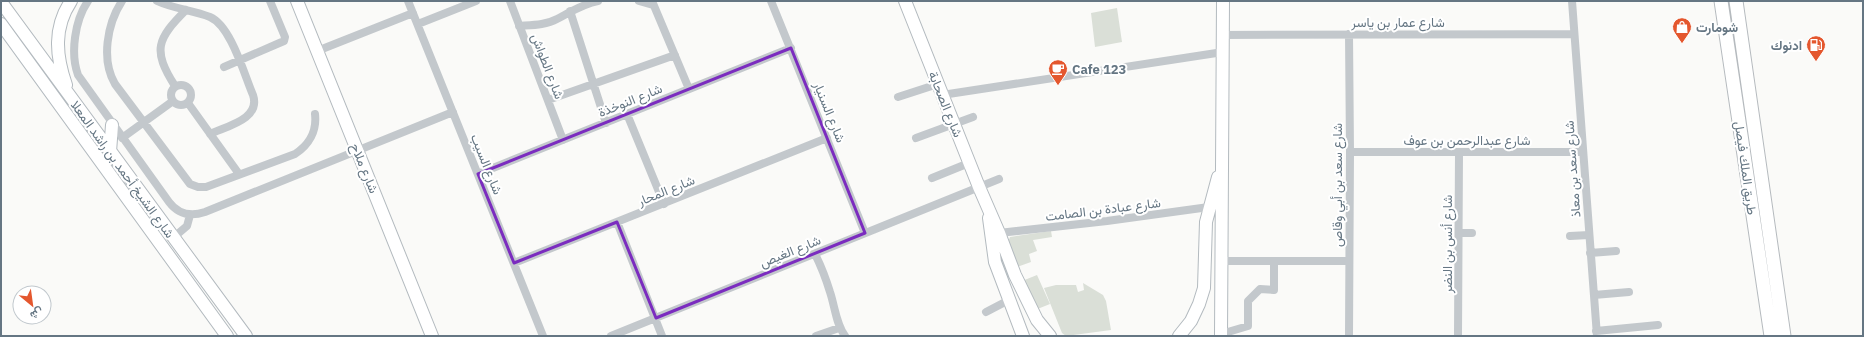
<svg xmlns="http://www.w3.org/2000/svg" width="1864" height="337" viewBox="0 0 1864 337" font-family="'IBM Plex Sans',Vazirmatn,sans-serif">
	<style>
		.green { fill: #dadfd7 }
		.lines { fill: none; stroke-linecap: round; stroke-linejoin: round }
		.secondary-casing { stroke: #b3babf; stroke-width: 14 }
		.primary-casing { stroke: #b5babe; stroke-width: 15 }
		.street { stroke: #c3c8cc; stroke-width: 8 }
		.secondary { stroke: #fff; stroke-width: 12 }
		.primary { stroke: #fff; stroke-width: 13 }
		.marked { fill: none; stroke: #7b2cbf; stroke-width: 3; stroke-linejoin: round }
		.labels { text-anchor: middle; stroke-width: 4; stroke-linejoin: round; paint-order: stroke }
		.street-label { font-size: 13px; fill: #657683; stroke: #fff }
		.poi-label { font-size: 13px; font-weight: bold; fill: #657683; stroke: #fff; text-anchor: start }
	</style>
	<rect width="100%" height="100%" fill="#fafaf8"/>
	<!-- green -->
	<path class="green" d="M1117 8 1122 42 1095 47 1091 13Z
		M1051 231 1052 237 1033 240 1037 251 1029 254 1031 262 1017 267 1008 242 1010 237Z
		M1037 275 1050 304 1035 310 1022 281Z
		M1083 283 1103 295 1106 301 1111 330 1066 336 1062 333 1044 288 1056 285H1076L1078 292 1084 290Z"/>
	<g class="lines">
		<defs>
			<path id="secondary" d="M297 1 432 336
				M905 1 979 187 999 233 1015 275 1037 320 1050 336
				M1 2 246 336
				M1 24 227 336
				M66 85C56 56 53 28 71 1
				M110 152 112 125
				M989 218 995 262 1023 336
				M1179 336 1191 321 1199 304 1204 288 1206 222 1218 177
				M1221 336 1223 1"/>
			<path id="primary" d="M1721 1 1771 336
				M1736 1 1784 336"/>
		</defs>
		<!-- secondary casing -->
		<use href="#secondary" class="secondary-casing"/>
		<!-- primary casing -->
		<use href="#primary" class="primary-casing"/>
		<!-- street -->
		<path class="street" d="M88 1C75 20 70 53 78 75L169 202C178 214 190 217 205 212L453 112
			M122 1C107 24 101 60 115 84L190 184 198 187H206L295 154C309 145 317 131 315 114
			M157 1C174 9 193 10 210 17 231 26 244 74 253 95 261 119 227 126 210 134
			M408 1 543 336
			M510 1 563 140
			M639 1 653 5
			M652 1 689 89
			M771 1 865 233
			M1572 1 1597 336
			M570 11 606 123
			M418 24 476 1
			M519 26C532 25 546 25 557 19 571 12 582 4 598 1
			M1223 35 1574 34
			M317 51 413 13
			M224 67 284 41 285 37 270 1
			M171 95a10 10 0 1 1 20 0a10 10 0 1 1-20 0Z
			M175 86C152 50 157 39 186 10
			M942 95 1223 52
			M898 97 938 84
			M548 100 675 55
			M188 103 239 174
			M627 114 664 204
			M122 138 173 101
			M916 138 973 117
			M1350 152H1583
			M478 174 791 48
			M932 178 969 163
			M617 222 662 336
			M999 233 1107 221 1209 207
			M1459 233H1472
			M1570 236 1589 235
			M174 237 187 226 190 215
			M1590 253 1616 251
			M815 254C821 266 826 279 830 292 835 307 836 324 845 336
			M1222 261H1349
			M514 263 827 138
			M1594 295 1629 292
			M986 312 1009 300
			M1596 331 1658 325
			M1221 334 1248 326V301L1260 289 1274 290V261
			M611 336 999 179
			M816 336 839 328
			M1349 336 1350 152 1349 34
			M1458 336 1459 153"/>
		<!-- secondary -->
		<use href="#secondary" class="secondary"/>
		<!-- primary -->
		<use href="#primary" class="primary"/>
	</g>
	<!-- marked area -->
	<path class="marked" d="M791 48 865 233 656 318 617 222 514 263 478 174Z"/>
	<!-- icons -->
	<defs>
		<symbol id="shop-pin" viewBox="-11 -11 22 30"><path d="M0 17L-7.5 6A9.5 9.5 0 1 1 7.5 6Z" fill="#e4572e" stroke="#fff"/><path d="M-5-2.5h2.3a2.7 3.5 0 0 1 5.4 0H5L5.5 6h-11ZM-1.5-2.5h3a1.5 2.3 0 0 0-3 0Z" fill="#fff"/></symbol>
		<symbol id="fuel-pin" viewBox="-11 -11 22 30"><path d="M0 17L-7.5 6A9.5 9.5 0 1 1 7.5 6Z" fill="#e4572e" stroke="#fff"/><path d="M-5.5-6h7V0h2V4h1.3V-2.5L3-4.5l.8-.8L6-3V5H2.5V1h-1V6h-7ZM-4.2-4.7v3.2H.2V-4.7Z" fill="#fff"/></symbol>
		<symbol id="cafe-pin" viewBox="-11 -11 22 30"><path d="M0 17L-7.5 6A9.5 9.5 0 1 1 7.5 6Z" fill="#e4572e" stroke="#fff"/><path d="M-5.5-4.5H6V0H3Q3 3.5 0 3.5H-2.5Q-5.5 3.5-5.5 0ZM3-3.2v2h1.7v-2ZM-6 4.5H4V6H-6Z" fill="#fff"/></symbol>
	</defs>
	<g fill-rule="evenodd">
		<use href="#shop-pin" x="1671" y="16" width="22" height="30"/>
		<use href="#fuel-pin" x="1805" y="34" width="22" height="30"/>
		<use href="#cafe-pin" x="1047" y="58" width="22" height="30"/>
	</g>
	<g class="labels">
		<!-- street labels -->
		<g class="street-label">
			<text x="1398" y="27">شارع عمار بن ياسر</text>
			<text transform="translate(548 66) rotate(69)" y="5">شارع الطواش</text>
			<text transform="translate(630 100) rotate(-22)" y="5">شارع النوخذة</text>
			<text transform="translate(946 104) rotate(68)" y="5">شارع الصحابة</text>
			<text transform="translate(830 112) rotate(68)" y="5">شارع السنيار</text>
			<text x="1467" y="145">شارع عبدالرحمن بن عوف</text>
			<text transform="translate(487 164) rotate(68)" y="5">شارع السيب</text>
			<text transform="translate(365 168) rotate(68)" y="5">شارع ملاح</text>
			<text transform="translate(1746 168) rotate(82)" y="5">طريق الملك فيصل</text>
			<text transform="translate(123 169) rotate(54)" y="5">شارع الشيخ أحمد بن راشد المعلا</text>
			<text transform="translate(1572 169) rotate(-94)" y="5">شارع سعد بن معاذ</text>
			<text transform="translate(1337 185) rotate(-90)" y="5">شارع سعد بن أبي وقاص</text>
			<text transform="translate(666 190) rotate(-22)" y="5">شارع المحار</text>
			<text transform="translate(1103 209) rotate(-7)" y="5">شارع عبادة بن الصامت</text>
			<text transform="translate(1447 244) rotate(-90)" y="5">شارع أنس بن النضر</text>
			<text transform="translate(790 251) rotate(-22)" y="5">شارع الغيص</text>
		</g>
		<!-- poi labels -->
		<g class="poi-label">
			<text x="1696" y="32">شومارت</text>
			<text x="1802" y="50" text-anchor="end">ادنوك</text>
			<text x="1072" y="74">Cafe 123</text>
		</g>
	</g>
	<!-- border -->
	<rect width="1864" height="337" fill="none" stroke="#657683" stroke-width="4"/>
	<!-- north arrow -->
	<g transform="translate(32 305) rotate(151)"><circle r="19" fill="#ffffff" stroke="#c1c8cd"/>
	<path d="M0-3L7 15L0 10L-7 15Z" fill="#e4572e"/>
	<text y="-6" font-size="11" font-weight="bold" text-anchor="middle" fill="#657683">ش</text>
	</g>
</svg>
